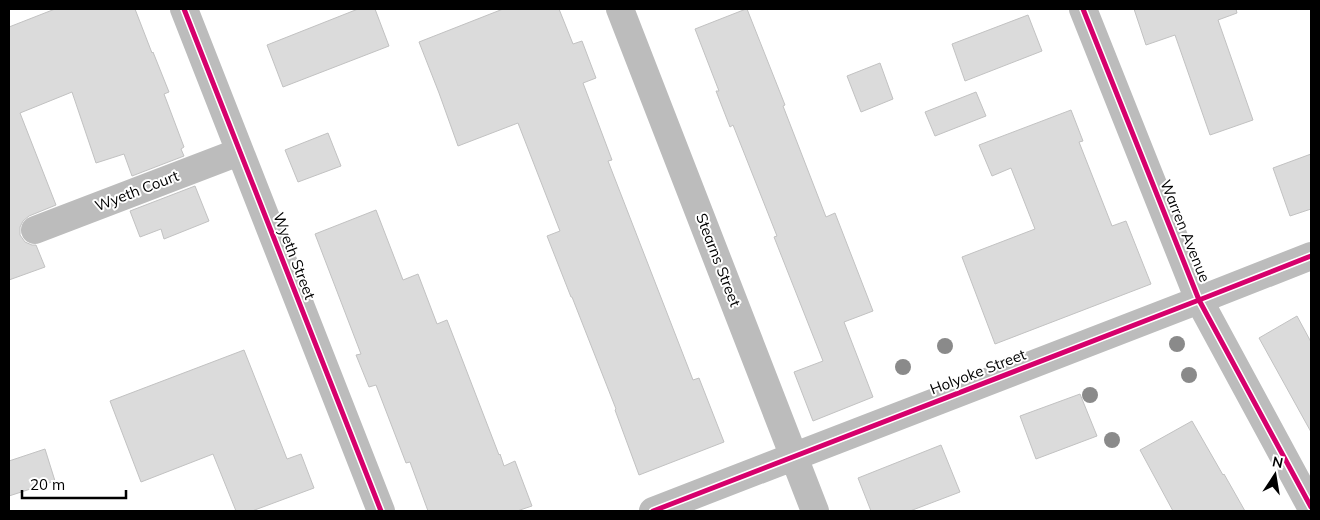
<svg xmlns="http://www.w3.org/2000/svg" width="1320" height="520" viewBox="0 0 1320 520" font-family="Mulish,sans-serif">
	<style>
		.building { fill: #dbdbdb; stroke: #c2c2c2 }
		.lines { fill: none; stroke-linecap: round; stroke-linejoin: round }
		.minor { stroke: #bcbcbc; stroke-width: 28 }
		.cycleway-casing { stroke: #fff; stroke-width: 8 }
		.cycleway { stroke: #d6006c; stroke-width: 5 }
		.tree { fill: #8a8a8a }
		.labels { text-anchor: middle; stroke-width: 4; stroke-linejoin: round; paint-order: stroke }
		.street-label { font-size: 15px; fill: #000; stroke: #fff }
	</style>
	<rect width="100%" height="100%" fill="#fff"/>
	<!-- building -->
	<path class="building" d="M55 9H135L152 53 153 52 169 92 164 94 184 147 181 149 184 156 132 176 124 154 96 163 72 92 20 113 56 205 29 216 23 221 20 227V235L25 242 32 245H36L45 267 9 280V27Z
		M358 9H375L389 46 283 87 267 45Z
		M503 9H559L573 44 582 41 596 78 583 83 612 160 608 161 693 380 699 378 724 442 639 475 615 410 616 409 572 297H571L547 236 560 231 518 123 458 146 439 93 419 42Z
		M746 9H747L785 105 783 106 826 217 835 213 873 311 844 322 873 397 813 421 794 372 823 361 774 237 777 236 733 125 730 127 716 91H719L695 29Z
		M1134 9H1236L1237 13 1218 20 1253 120 1210 135 1175 35 1146 45Z
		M1028 15 1042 51 965 81 952 44Z
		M880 63 893 99 861 112 847 76Z
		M976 92 986 116 935 136 925 112Z
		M1071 110 1083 141 1079 142 1112 226 1126 221 1151 284 995 344 962 257 1035 229 1011 168 992 176 979 145Z
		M328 133 341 166 298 182 285 150Z
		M1311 154V209L1290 216 1273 168Z
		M195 186 209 221 164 239 161 229 140 237 130 211Z
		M376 210 403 280 418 274 437 324 447 320 499 455 500 454 504 466 515 461 532 506 517 511H428L410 462 406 463 376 385 369 387 356 355 361 354 315 234Z
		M1297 316 1311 342V432L1259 338Z
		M244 350 287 459 301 454 314 488 252 511H236L213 454 141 482 110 401Z
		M1080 394 1097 436 1036 459 1020 416Z
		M1192 421 1223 475 1224 474 1245 511H1173L1140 450Z
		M941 445 960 492 910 511H871L858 478Z
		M45 449 55 481 9 496V461Z"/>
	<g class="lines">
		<!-- minor -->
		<path class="minor" d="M184 9 381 511
			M620 9 815 511
			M1083 9 1199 300 1311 507
			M35 230 239 152
			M653 511 1199 300 1311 256"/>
		<defs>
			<path id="cycleway" d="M184 9 381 511
				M1083 9 1199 300 1311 507
				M653 511 1199 300 1311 256"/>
		</defs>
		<!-- cycleway casing -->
		<use href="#cycleway" class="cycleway-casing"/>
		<!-- cycleway -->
		<use href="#cycleway" class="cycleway"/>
	</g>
	<!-- trees -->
	<g class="tree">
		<circle cx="1177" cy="344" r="8"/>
		<circle cx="945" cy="346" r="8"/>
		<circle cx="903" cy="367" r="8"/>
		<circle cx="1189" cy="375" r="8"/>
		<circle cx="1090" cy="395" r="8"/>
		<circle cx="1112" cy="440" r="8"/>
	</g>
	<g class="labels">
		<!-- street labels -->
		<g class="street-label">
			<text transform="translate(137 191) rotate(-21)" y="5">Wyeth Court</text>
			<text transform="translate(1185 231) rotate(68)" y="5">Warren Avenue</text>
			<text transform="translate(294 256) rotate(69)" y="5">Wyeth Street</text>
			<text transform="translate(718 260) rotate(69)" y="5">Stearns Street</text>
			<text transform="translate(978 372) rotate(-21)" y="5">Holyoke Street</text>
		</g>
	</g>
	<!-- border -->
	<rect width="1320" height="520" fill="none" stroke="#000000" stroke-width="20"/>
	<!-- north arrow -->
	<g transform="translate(1275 475) rotate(12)" stroke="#ffffff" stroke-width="4" paint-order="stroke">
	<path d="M0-4L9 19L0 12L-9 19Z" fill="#000000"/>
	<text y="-8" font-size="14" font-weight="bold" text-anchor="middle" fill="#000000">N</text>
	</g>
	<!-- scale -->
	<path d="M22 490v8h104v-8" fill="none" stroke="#000000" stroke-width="2.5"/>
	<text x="30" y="490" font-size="15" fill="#000000" stroke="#ffffff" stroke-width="4" paint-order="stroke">20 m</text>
</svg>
